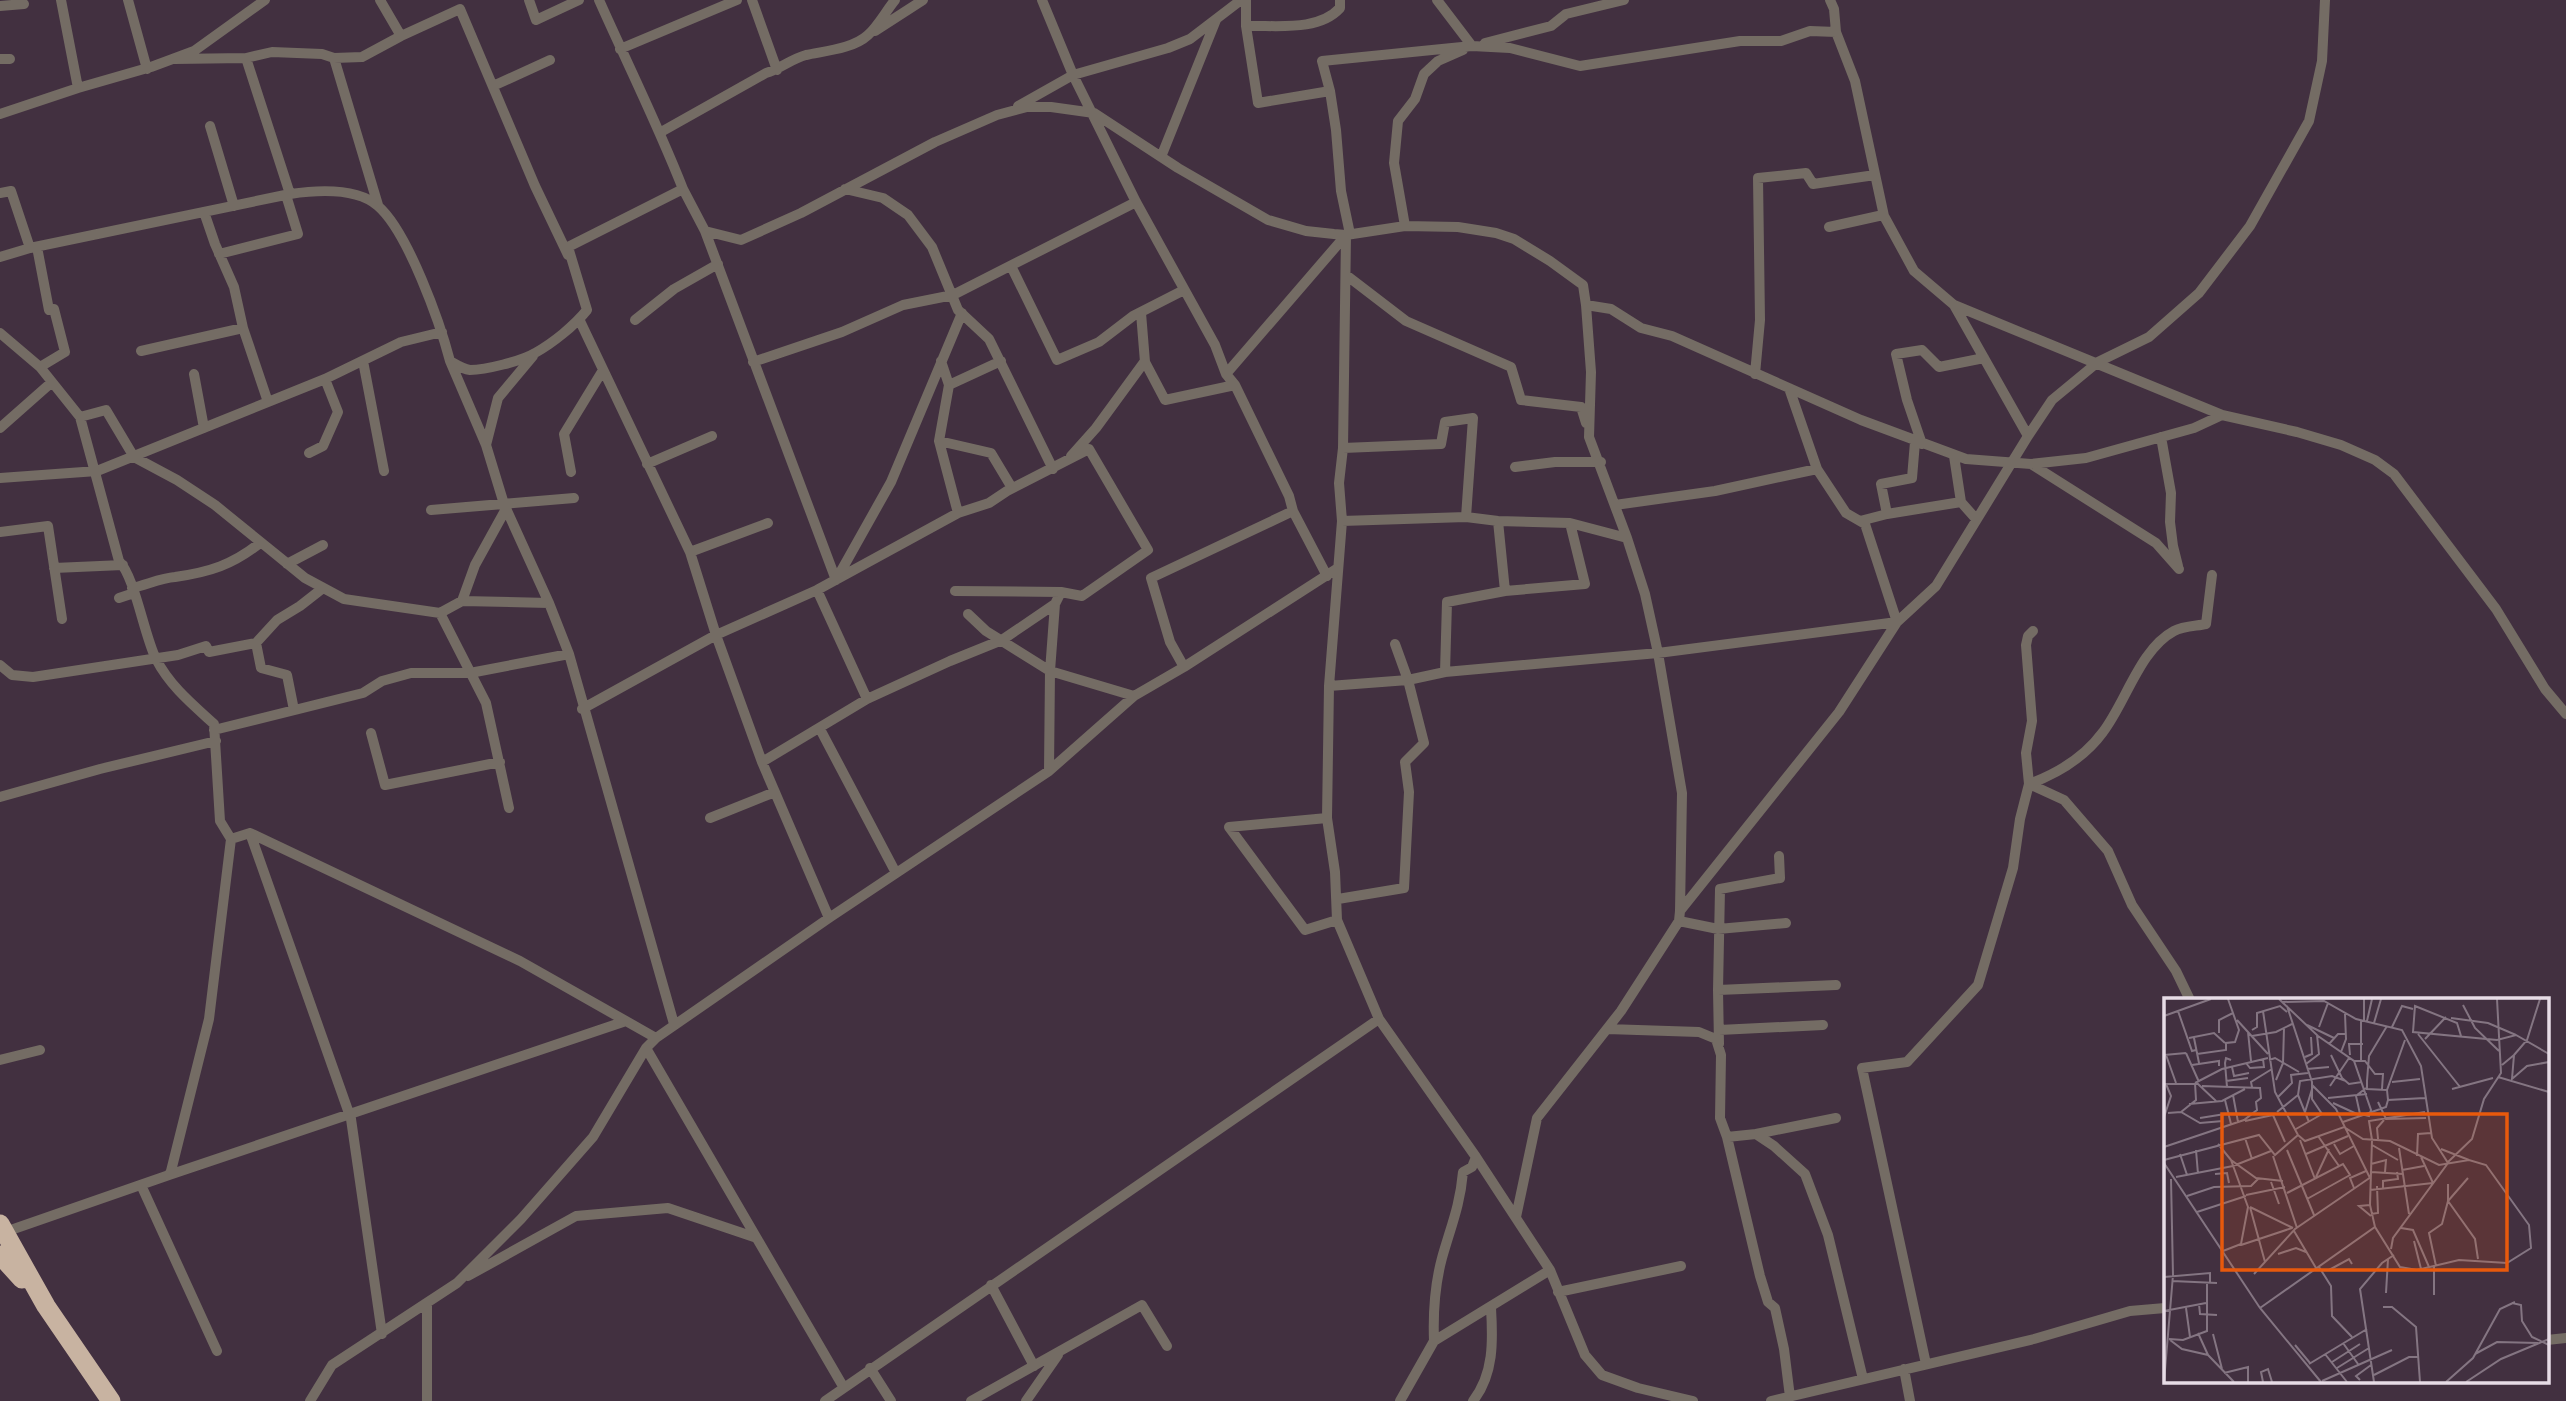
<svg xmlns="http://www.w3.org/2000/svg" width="2566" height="1401" viewBox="0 0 2566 1401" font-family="'Work Sans',sans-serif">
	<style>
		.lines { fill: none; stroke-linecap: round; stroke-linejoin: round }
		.street { stroke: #746c64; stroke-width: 10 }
		.highway { stroke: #c8b3a1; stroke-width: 19 }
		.inset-road { fill: none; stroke: #847582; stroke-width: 2 }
		.view { fill: #e8590c; fill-opacity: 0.15; stroke: #e8590c; stroke-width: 3.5 }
		.inset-edge { fill: none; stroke: #e7dce6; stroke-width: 3.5 }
	</style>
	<rect width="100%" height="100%" fill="#423040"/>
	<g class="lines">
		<!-- street -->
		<path class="street" d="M61 0 78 88
			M128 0 147 69
			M380 0 401 36
			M529 0 536 20 579 0
			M599 0C627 63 658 125 683 189
			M752 0 777 70
			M1042 0 1073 75 1136 202 1215 345 1226 374 1235 385 1289 496 1293 511 1327 576
			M1246 0V26C1276 25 1318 32 1340 8V0
			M1437 0 1472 46
			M1830 0 1834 9 1836 32 1855 81 1884 216 1914 271 1954 305 2222 415
			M0 6 24 4
			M1246 26 1258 103 1330 91
			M875 31 923 0
			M1485 43 1551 26 1566 14 1624 0
			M620 49 737 0
			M246 58 290 194
			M334 58 378 205
			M0 59H10
			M174 59 246 58 272 52 322 54 334 58 362 57 401 36 460 9 535 186 568 255
			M493 86 550 60
			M1018 106 1073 75 1168 48 1190 39 1241 0
			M0 114 78 88 151 67 194 51 265 0
			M210 126 234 206
			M661 132 766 73C780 69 791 59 806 55 824 51 853 49 868 35 878 26 886 11 895 0
			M1161 157 1216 20
			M845 189 883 198 908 215 932 247 958 310 989 339 1053 469
			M0 193 11 191 30 248
			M204 212 215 244 234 287 243 328 268 402
			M1405 226 1394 163 1398 121 1415 99 1424 74 1438 61 1463 50
			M1829 227 1883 215
			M705 231 836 580
			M1350 234 1341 191 1336 130 1330 91 1322 61 1472 46 1510 48 1580 66 1740 41H1781L1810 31 1836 32
			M1346 235 1343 448 1339 483 1342 521 1329 686 1327 818 1335 872 1337 920 1379 1019
			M37 247 49 310 54 309 65 352 40 367
			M219 254 298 234 286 195
			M0 257 30 248 290 194C317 190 356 187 378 206 408 232 440 323 450 361 457 365 462 369 470 370 485 370 522 361 535 353 553 343 574 326 587 310L568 247 683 189 705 231 741 240 801 213 935 142 997 115 1027 107H1051L1094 113 1178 168 1268 220 1306 231 1334 234 1346 235 1405 226 1458 227 1496 233 1514 239 1550 261 1583 285 1586 305 1611 309 1641 328 1672 336 1861 420 1966 459 2031 464 2086 458 2194 428 2222 415 2297 432 2341 445 2375 460 2394 474 2496 609 2545 689 2566 714
			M1011 266 1057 360 1099 342 1133 316 1184 290
			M1346 275 1406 321 1511 367 1521 400 1581 407 1586 423
			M1586 305 1591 372 1589 437 1627 538 1645 594 1658 653 1682 793 1680 911
			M1141 313 1145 362 1165 400 1235 385
			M579 319 690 552 716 635 762 762 829 918
			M635 320 674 289 718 264
			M0 333 40 367 80 417 106 410 134 457 177 480 215 505 305 578 344 599 440 613 462 601 549 603
			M141 351 243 328
			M363 361 384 471
			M450 361 486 445 504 504 549 603 569 654 674 1024
			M941 361 949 385 939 441 958 513
			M753 362 842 332 903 305 953 295 1136 202
			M194 374 204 428
			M1226 374 1346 235
			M1755 374 1760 320 1758 178 1806 173 1813 184 1875 175
			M949 385 1001 361
			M1789 388 1817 469 1846 513 1865 524 1897 622
			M0 428 52 382
			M2028 436 2052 400 2098 362 2149 337 2199 293 2250 226 2309 121 2322 61 2325 0
			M2161 437 2171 493 2170 522 2173 546 2178 566
			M939 441 991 453 1012 488
			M1922 444 1907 400 1896 354 1922 350 1939 367 1984 358
			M486 445 498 398 533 356
			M1343 448 1441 444 1445 422 1473 418 1466 517
			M309 453 323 446 338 412 325 379
			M1071 456 1096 428 1145 361
			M1954 456 1961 502 1976 519
			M647 464 712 436
			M2031 464 2156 543 2179 569
			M1515 467 1555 462H1601
			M571 472 564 434 603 370
			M0 478 97 471 325 379 401 342 442 332
			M1615 505 1715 491 1817 469
			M431 510 574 498
			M1887 514 1881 484 1912 478 1915 442
			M1342 521 1466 517 1498 521 1570 523 1627 538
			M1498 521 1505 591
			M1860 521 1887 514 1961 502
			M0 532 48 526 62 619
			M690 552 768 523
			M287 564 323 545
			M54 568 123 565
			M836 580 891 482 962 313
			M132 588C146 585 161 578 175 577 210 572 232 565 260 543
			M817 590 867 699
			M955 591 1061 592
			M119 598 134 593
			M462 601 475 565 507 507
			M440 613 486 703 509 808
			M968 614 986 631 1050 671 1134 696
			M2033 631 2028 636 2026 645 2032 721 2026 753 2029 784 2064 800 2108 851 2132 905 2176 971 2190 1000
			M256 643 261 668 287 675 294 710
			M0 665 12 675 33 677 178 655 206 646 209 652 256 643 277 620 300 606 323 588
			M1184 667 1170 642 1151 578 1293 511
			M1445 672 1447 602 1505 591 1585 584 1570 523
			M1329 686 1408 680 1445 672 1658 653 1897 622
			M582 709 716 635 817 590 958 513 989 503 1007 491 1089 449 1148 550 1082 596 1061 592 1055 604 1002 640 950 661 867 699 762 762
			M820 729 896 873
			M214 730 363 693 382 681 411 673H470L569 654
			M371 733 385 785 500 762
			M1049 771 1050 671 1055 604
			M0 797 100 769 216 741
			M710 818 775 792
			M1327 818 1229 827 1305 930 1337 920
			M250 833 351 1119 382 1334
			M231 839 250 833 520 961 656 1038
			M1338 899 1404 888 1409 792 1405 762 1424 743 1408 680 1395 644
			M1679 921 1718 929 1786 923
			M1718 990 1720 889 1780 878 1779 856
			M1607 1029 1699 1032 1716 1039 1721 1055 1720 1118 1727 1137 1756 1134 1774 1146 1805 1174 1828 1235 1863 1379
			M1719 1030 1823 1025
			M1719 1044 1718 990 1836 985
			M646 1048 844 1388
			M0 1060 40 1050
			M1756 1134 1836 1118
			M1727 1137 1760 1276 1768 1302 1775 1308 1784 1349 1790 1397
			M169 1175 626 1021
			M141 1185 217 1351
			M1516 1217 1537 1118 1621 1011 1679 921 1680 911 1839 712 1897 622 1936 586 2028 436 1954 305
			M5 1232 169 1175 171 1171 209 1019 231 839 220 821 214 724C192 704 170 686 156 659 144 635 135 577 119 561L80 417
			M468 1276 576 1216 668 1208 754 1237
			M991 1285 1034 1366
			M1558 1292 1681 1266
			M427 1304V1401
			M2547 1340 2566 1338
			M1434 1341C1433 1314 1435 1284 1442 1258 1451 1226 1460 1206 1463 1172L1472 1167 1476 1157
			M1926 1364 1862 1068 1907 1062 1978 985 2013 868 2020 819 2029 784C2059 773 2084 758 2103 732 2126 702 2140 649 2174 631 2183 626 2197 626 2206 624L2212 575
			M870 1368 891 1401
			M1904 1369 1910 1401
			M310 1401 332 1365 457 1283 521 1219 593 1137 646 1048 656 1038 829 918 1049 771 1134 696 1184 667 1338 568
			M825 1401 1379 1019 1476 1157 1550 1270 1585 1355 1602 1375 1638 1388 1693 1401
			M971 1401 1142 1305 1167 1346
			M1026 1401 1058 1355
			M1400 1401 1434 1341 1550 1270
			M1473 1401C1494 1374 1493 1341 1491 1308
			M1771 1401 2034 1339 2130 1311 2165 1308"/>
		<!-- highway -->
		<path class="highway" d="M0 1224 46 1306 111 1401
			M0 1255 22 1279"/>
	</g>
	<!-- overview -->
	<g transform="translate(2164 998)">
		<rect width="385" height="385" fill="#423040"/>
		<path class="inset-road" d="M115 1 154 38 190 63 207 112 205 118 197 116M200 1V23M118 4 160 3 192 21 238 32 257 68 268 140 284 165 229 240 227 251M299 7 311 30 335 53M123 8 148 84V101L158 116 132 131M14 13 28 53 32 52M99 13 111 94 134 137M0 18 47 1M287 20 324 25 352 37M73 22 104 56M197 23V62M203 23 208 1M210 25 217 1M143 27 170 40M155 29 164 5M228 29 238 8 249 11M88 32 93 29V15L116 8 123 14M84 34 87 63M55 35V22L69 15M254 36 296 89M88 38 112 34 128 26M297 38 293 25 251 8 249 34 333 42 352 37 385 56M25 40 50 35 61 45M30 40 35 65M261 41 282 19M165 46 174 36H182M177 54 182 41 181 16M22 55 35 84M33 56 62 52V45L71 44 75 32 64 1M0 57 22 55M2 57 12 85M167 57 178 80 185 86 198 84M186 57 185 46H199M350 57 363 42 376 1M141 59 148 56 147 39M105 62 111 60 135 74M190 63H201L211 76H219L218 91M82 65 86 70 100 69 99 61M142 66 155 56 153 37M28 67 55 63V68M338 67 350 57 348 81 363 68 385 64M68 69 70 78 85 75M143 71 165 69M334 79 385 94M112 82 119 65 120 30M62 83 84 80M228 84 256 81M31 85 58 71 104 60M0 86H34L52 103M166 88 185 60M63 89 61 65 62 60 67 62M88 89 87 84 108 71M288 91 329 80M223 92 203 91V83L205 58 223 28M69 97 74 124M114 99 128 85 127 77 144 75M164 100 203 96M61 102 67 126M224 102 223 92 241 42M214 104 222 121 262 120M169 105 195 117M25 106 58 103 81 91M17 114 32 102 31 85M113 114 134 97M141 114 149 88 172 111 206 180M4 115 17 114 36 125 59 123M196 116 192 98 202 90M0 119 7 98 2 86M36 120 61 116M81 123 109 117 121 144M145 124 134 97 136 83 168 78 182 83M179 124 222 109 224 102 261 100M154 138 175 168M81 140 88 161M214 141 213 130 220 122M136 142 151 181M208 142 206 207 211 229M208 142 205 123 261 114M54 146 67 162 92 180 119 183M170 146 176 156 190 148M208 147 234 162M0 149 80 122 93 112 92 104 97 100 96 90 38 88M235 150 245 216M277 151 305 162M32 152 34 176M123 152 150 217M16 156 23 177M142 156 184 138M109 158 133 230M253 158 254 136 267 135M257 159 269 185M0 162 95 137 111 157 134 137 141 143 180 129 199 141 226 143 275 167 305 162 322 167 365 227 367 250 343 265 295 262 253 272 236 269 211 229 96 310M284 164 308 141 320 101 337 75 333 1M0 165 96 310 157 384M207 166 222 162 221 174M238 172 260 168M207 174 239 176M51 176 63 175 65 185M12 179 69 168 107 153M152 179 165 151M107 184 115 206M284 186V203L311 241 314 261M190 190 186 180 202 173M219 190V183L234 181 233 174M206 192 269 185M123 195 179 166 186 177 143 201M82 197 121 189M23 198 50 189 87 188 94 181M206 207 195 208 207 218M86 209 101 264M86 209 129 230M33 214 82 198M207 216 214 215 213 188M237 230 249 232 265 269M130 233 152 270M250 243 257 271M77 247 128 230M59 253 77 246 84 209 67 162M114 256 132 250 142 254M270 268V297M272 268 265 235 278 226 284 203 304 180M155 269 167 288 168 318 188 339M165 272 185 261 188 266M90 276 131 231 207 179M0 279 46 275V285M8 283 53 285M222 295 224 261M348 305 357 307 358 323 368 339 385 347M35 306 36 316 53 317M219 309H228L252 329 256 384M22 310 26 339M0 313 42 305M34 335 44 357M49 336 58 371M5 341 19 342 43 333V285M6 342 18 351 44 357 70 384M179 345 194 366M131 347 146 365M161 356 183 384M311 356 333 344 374 345M168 364 196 346M145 366 203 331M173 370 205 350M60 375 84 369V384M210 377 245 359H255M196 382 192 378 207 367M158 383 228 352M0 384 9 277 7 181M99 384 97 374 104 371 108 384M210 384 196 291 218 265 230 257M282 384 309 360 336 311 351 304M302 384 337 361 385 341"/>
		<path class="view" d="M58 116H343V272H58Z"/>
		<rect width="385" height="385" class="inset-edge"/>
	</g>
</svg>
